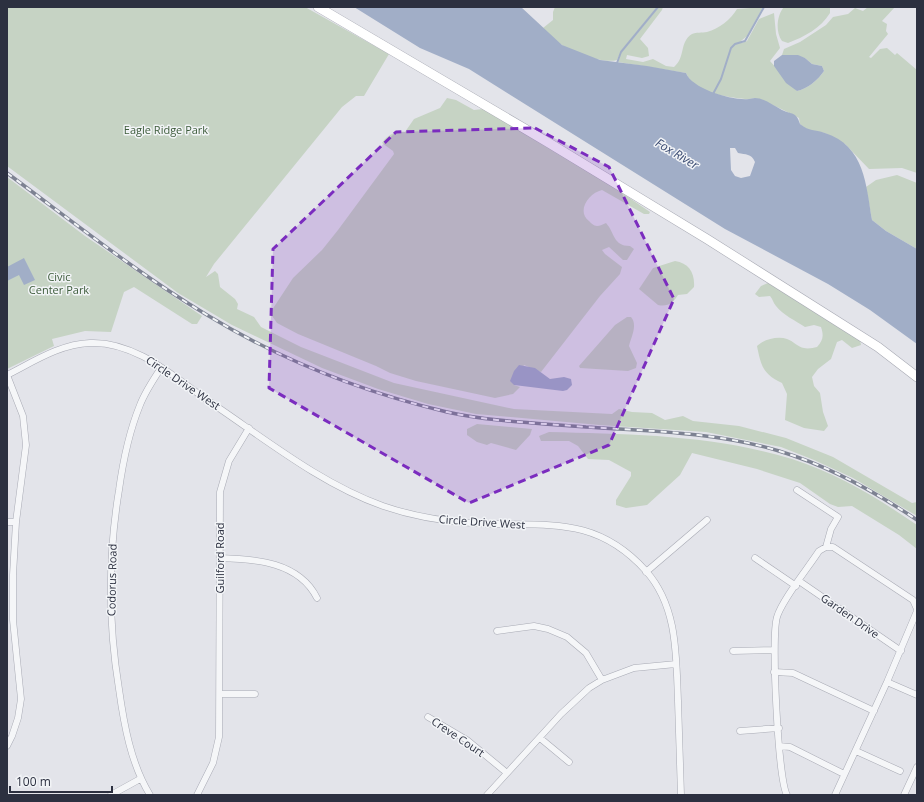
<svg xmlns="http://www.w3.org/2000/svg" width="924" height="802" viewBox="0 0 924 802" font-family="'Open Sans',sans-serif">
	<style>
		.green { fill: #c6d3c4 }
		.water { fill: #a1aec7; fill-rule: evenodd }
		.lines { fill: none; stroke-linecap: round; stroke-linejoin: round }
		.stream { stroke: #a1aec7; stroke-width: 2 }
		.street-casing { stroke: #a8aab4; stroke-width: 7 }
		.secondary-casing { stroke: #a8aab4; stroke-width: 10 }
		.street { stroke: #f5f6f8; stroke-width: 6 }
		.secondary { stroke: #fff; stroke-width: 9 }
		.rail-casing { stroke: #7d8292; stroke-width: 3.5 }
		.rail { stroke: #f2f4f7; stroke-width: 2; stroke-dasharray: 6; stroke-linecap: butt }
		.marked { fill: #7b2cbf; fill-opacity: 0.2; stroke: #7b2cbf; stroke-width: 3; stroke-dasharray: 8 5; stroke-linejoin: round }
		.labels { text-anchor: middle; stroke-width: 3; stroke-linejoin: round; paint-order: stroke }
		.park-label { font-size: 11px; fill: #3c5b3a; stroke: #f2f4f7 }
		.street-label { font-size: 11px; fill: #2c3040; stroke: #f2f4f7 }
		.water-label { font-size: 12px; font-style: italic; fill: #394a71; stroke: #f2f4f7 }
	</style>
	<rect width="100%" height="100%" fill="#e3e4ea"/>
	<!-- green -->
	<path class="green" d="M7 7H305L389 54 364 96H356L342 107 214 264 206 277 215 271 218 274 220 287 235 299 238 304 237 309 254 317 261 327 301 347 394 383 514 409 612 414 619 409 632 412 652 413 665 420 683 416 693 421 739 426 786 438 833 457 912 503 917 502V516L853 478 814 460 781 447 706 432 599 425 476 414 428 404 378 389 322 368 232 325 178 293 7 166Z
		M555 7H657L621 51 617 60C604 64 573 53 562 45 555 41 549 33 543 28L553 20V12Z
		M659 7H663L662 10 640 39 648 48 649 56 642 58 627 55 626 59 643 62 653 59 666 66 674 67C686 57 679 42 692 34 696 32 702 33 707 32 719 29 731 19 737 9L763 7 747 36 741 41 742 43 747 41 759 19 774 13 776 34 780 48 770 61 797 91C807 89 818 80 824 71L822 66 812 64 805 58 782 55 784 49 800 42 826 25 833 17 848 14 855 8 863 11 868 7H895L882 21 887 24 886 31 888 34 869 57 871 58 880 49 887 48 895 55 897 53 917 70V173L902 168 869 169 845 144 825 133 807 130 800 124 799 118C785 111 772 104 757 99 753 97 750 100 745 99 727 97 694 93 686 73L618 62 621 53Z
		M784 7H830V13C821 28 804 37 788 43L782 41C775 31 777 15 784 7Z
		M447 98 456 100 474 110 483 109 609 184 650 212 649 214H644L602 190C589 193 576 211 589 221 591 223 594 226 597 226 600 226 603 224 606 223 615 233 613 246 630 246L634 249 627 260H623L609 247 602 250 605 254 622 267 620 274 600 296 541 372 524 365 514 385 520 387 513 394 495 398 416 381 390 373 376 366 298 334 277 323 270 313 293 278 322 250 338 230 394 154 393 151 382 143C388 135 394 131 405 132L414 119 440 108Z
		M897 175 917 183V249L886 231 872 220 866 187 876 180Z
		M7 177 85 236 202 316 197 324H192L134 287 124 292 111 332 85 331 52 339 54 346 7 369Z
		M675 261C689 263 695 273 694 287L687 294 678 295C673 303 668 307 658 305L639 289 653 268Z
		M768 283 860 339 861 345 852 348 842 340 837 342 831 359 818 369 812 377 814 386 820 393 823 412 828 426 824 431 804 428 785 420 787 394 782 383C763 374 761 366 757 346 764 339 778 336 787 339 793 341 798 347 804 348 808 349 813 348 817 347 823 340 824 336 821 327L814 325 805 327C796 321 783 315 776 306 773 303 773 299 770 296L759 297 755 294 761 286Z
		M627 317H631C638 325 631 337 629 346L637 363 636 368 628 371 580 368 579 366 615 325Z
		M477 424 532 429 530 435 516 450 491 443 487 445 477 442 467 435V429Z
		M549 432C630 434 714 435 792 459 836 473 876 497 914 523L917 525V549L899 535 852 506 838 507 830 504 800 483 757 469 692 453 680 475 647 505 626 508 616 505V500L631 476V472L609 460 588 459 578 446 569 441H541L539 436Z"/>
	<!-- water -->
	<path class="water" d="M354 7H521L562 45 600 60 647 66 686 73C692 89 733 101 749 99 751 99 752 98 755 98 764 98 774 106 782 110 792 115 796 111 800 124 810 132 814 129 825 133 865 146 866 185 872 220L886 231 917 249V344L870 310 828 284 725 229 469 69 420 48ZM730 148H735L738 153C746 155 751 153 755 162L750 176 741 178 735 176 731 170Z
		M782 55H798L805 58 812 64 822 66 824 71C818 80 807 89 797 91L786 83 774 66V61Z
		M24 258 35 280 24 285 19 275 7 281V267Z
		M519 365 535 368 550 379 564 377 571 379 572 385 567 390 563 391 514 385 510 381 514 371Z"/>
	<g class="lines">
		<!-- stream -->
		<path class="stream" d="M617 63 621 52 658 7
			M713 94 721 79 731 48 735 44 745 41 764 7"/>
		<defs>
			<path id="street" d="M7 375C33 362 60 344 90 343 136 341 175 378 210 402 265 439 321 484 383 506 412 516 441 521 471 523 541 528 593 512 646 571 678 607 676 656 678 701 679 732 680 764 681 795
				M797 490 838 517 831 529 826 547
				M7 522H16
				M220 558C256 559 299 562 317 598
				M755 558 796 586
				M646 572 707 520
				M799 581 901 651
				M497 631 534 626 548 629 567 637 586 653 602 680
				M733 651 774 650
				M774 672 793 673 874 711
				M887 682 917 695
				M220 694H255
				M428 717 467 740 507 773
				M740 731 779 728
				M540 738 569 762
				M7 746 12 736 18 718 21 699 13 620V575L16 522 26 445 23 416 7 375
				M779 746 790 747 844 774
				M856 751 900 771
				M111 795 140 779
				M150 795C131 764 124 725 119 689 108 622 108 557 119 490 123 461 129 432 140 405 145 392 153 380 161 368
				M197 795 213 763 219 737 220 492 229 461 249 428
				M487 795 561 714 589 688 602 680 634 668 676 664
				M787 795C778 780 771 637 777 617 782 600 808 568 819 551L826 547H833L913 600 917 609
				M835 795 887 682 917 611
				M904 795 917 767"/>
			<path id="secondary" d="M318 7 549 143 707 239 878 347 917 377"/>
		</defs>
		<!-- street casing -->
		<use href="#street" class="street-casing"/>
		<!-- secondary casing -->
		<use href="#secondary" class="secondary-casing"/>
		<!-- street -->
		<use href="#street" class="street"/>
		<!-- secondary -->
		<use href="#secondary" class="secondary"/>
		<defs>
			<path id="rail" d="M7 173C72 221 137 273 207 315 281 360 362 392 447 412 492 422 539 423 586 427 650 431 717 432 779 451 829 466 874 491 917 520"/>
		</defs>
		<!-- rail casing -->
		<use href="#rail" class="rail-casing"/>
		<!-- rail -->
		<use href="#rail" class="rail"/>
	</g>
	<!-- marked area -->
	<path class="marked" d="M535 128 609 167 674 299 609 445 469 503 269 388 273 249 396 132Z"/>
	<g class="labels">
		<!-- park labels -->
		<g class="park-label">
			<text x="166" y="134">Eagle Ridge Park</text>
			<text x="59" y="281">Civic<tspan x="59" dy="13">Center Park</tspan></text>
		</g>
		<!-- street labels -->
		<g class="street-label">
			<text transform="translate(183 383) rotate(34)" y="4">Circle Drive West</text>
			<text transform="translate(482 522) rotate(4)" y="4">Circle Drive West</text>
			<text transform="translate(220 558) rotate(-90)" y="4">Guilford Road</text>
			<text transform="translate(112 580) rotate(-89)" y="4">Codorus Road</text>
			<text transform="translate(850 616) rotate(35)" y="4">Garden Drive</text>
			<text transform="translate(458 737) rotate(34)" y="4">Creve Court</text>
		</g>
		<!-- water labels -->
		<g class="water-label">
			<text transform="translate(677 154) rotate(31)" y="4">Fox River</text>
		</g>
	</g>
	<!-- border -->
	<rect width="924" height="802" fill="none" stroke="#2c3040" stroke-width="16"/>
	<!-- scale -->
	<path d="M10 786v6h102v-6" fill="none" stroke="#2c3040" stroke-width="2"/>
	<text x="16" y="786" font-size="12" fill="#2c3040" stroke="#f2f4f7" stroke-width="3" paint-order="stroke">100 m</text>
</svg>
